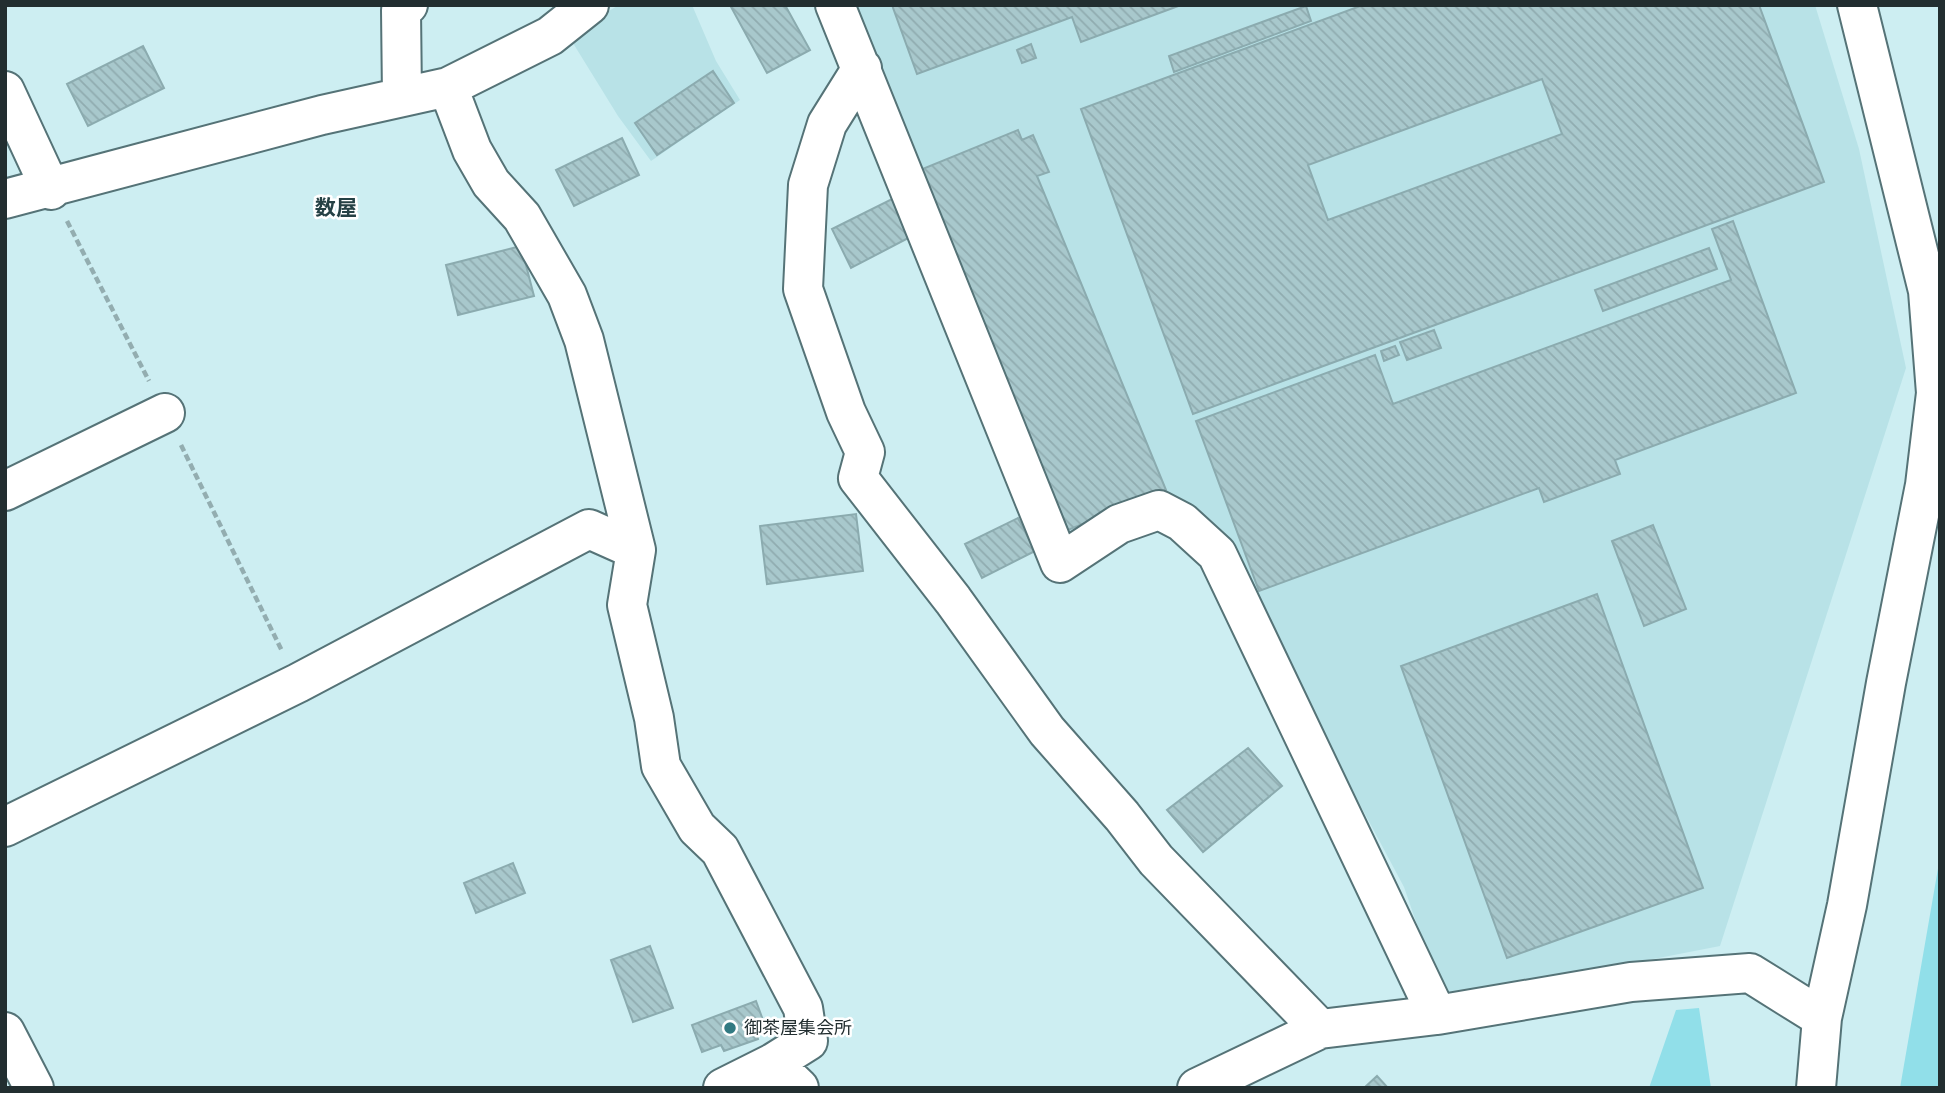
<svg xmlns="http://www.w3.org/2000/svg" width="1945" height="1093" viewBox="0 0 1945 1093" font-family="Quicksand,'Noto Sans JP',sans-serif">
	<style>
		.built { fill: #b8e2e7 }
		.grass { fill: #91dfe9 }
		.building { fill: url(#building-back-hatch); stroke: #8babaf; stroke-width: 2; fill-rule: evenodd }
		.lines { fill: none; stroke-linecap: round; stroke-linejoin: round }
		.minor-casing { stroke: #557377; stroke-width: 42 }
		.path { stroke: #93adb0; stroke-width: 4.5; stroke-dasharray: 7 3.5; stroke-linecap: butt }
		.minor { stroke: #fff; stroke-width: 38 }
		.poi-dot { fill: #327a82; stroke: #fff; stroke-width: 2.5 }
		.labels { text-anchor: middle; stroke-width: 5; stroke-linejoin: round; paint-order: stroke }
		.poi-label { font-size: 18px; fill: #222e30; stroke: #fff; text-anchor: start }
		.quarter-label { font-size: 21px; font-weight: bold; fill: #254145; stroke: #fff }
	</style>
	<defs>
		<pattern id="building-back-hatch" width="6" height="6" patternUnits="userSpaceOnUse" patternTransform="scale(1.75)"><rect width="6" height="6" fill="#a8c8cc"/><path d="M-1 5l2 2M0 0l6 6M5-1l2 2" fill="none" stroke="#90acb0"/></pattern>
	</defs>
	<rect width="100%" height="100%" fill="#cdeef2"/>
	<!-- built -->
	<path class="built" d="M619 5H692L716 61 740 100 651 161 618 116 568 35Z
		M844 5H1815L1859 149 1906 368 1720 946 1443 1000 1404 887 1222 546 1178 507 1060 550Z"/>
	<!-- grass -->
	<path class="grass" d="M1940 857V1088H1900Z
		M1699 1008 1711 1088H1649L1676 1010Z"/>
	<!-- building -->
	<path class="building" d="M730 5H785L810 50 767 73Z
		M892 5H1181L1081 42 1072 17 917 74Z
		M1363 5H1759L1824 182 1193 414 1081 109ZM1542 79 1562 134 1328 220 1308 165Z
		M1306 6 1311 21 1174 72 1169 56Z
		M1031 44 1036 58 1022 63 1017 50Z
		M143 46 164 88 88 126 67 84Z
		M713 71 734 103 657 155 635 123Z
		M1018 130 1022 140 1033 135 1049 172 1037 176 1166 490 1068 530 920 170Z
		M622 138 639 175 574 206 556 170Z
		M894 198 914 235 851 268 832 229Z
		M1733 221 1796 393 1615 460 1620 474 1544 502 1539 488 1259 591 1196 421 1375 355 1393 404 1731 280 1712 229Z
		M521 246 534 296 458 315 446 265Z
		M1709 248 1717 269 1603 311 1595 290Z
		M1434 330 1441 348 1407 360 1400 342Z
		M1395 346 1399 355 1384 361 1381 351Z
		M856 514 863 571 767 584 760 526Z
		M1018 518 1035 551 982 578 965 544Z
		M1653 525 1686 609 1644 626 1612 541Z
		M1597 594 1703 888 1507 958 1401 666Z
		M1248 748 1282 786 1203 852 1167 810Z
		M513 863 525 893 476 913 464 883Z
		M650 946 673 1008 633 1022 611 960Z
		M756 1001 767 1031 757 1035 758 1039 724 1051 721 1045 702 1052 692 1025Z
		M1377 1076 1388 1088H1364Z"/>
	<g class="lines">
		<defs>
			<path id="minor" d="M835 5 1060 563 1119 524 1159 510 1182 522 1217 554 1437 1015
				M862 68 827 124 808 185 803 289 846 412 865 452 858 478 953 600 1047 731 1122 816 1156 860 1320 1029
				M448 87 472 150 491 183 522 217 567 295 584 340 636 550 627 605 654 718 661 766 697 828 720 850 803 1008 808 1041 773 1063 723 1088
				M5 91 51 190
				M402 97 401 10 408 5
				M5 199 322 115 448 87 550 36 589 5
				M5 491 165 413
				M5 827 298 683 589 529 636 550
				M5 1032 34 1088
				M773 1063 799 1088
				M1197 1088 1320 1029 1437 1015 1631 982 1750 973 1822 1018
				M1816 1088 1822 1018 1847 905 1886 683 1925 485 1936 393 1928 291 1857 5"/>
		</defs>
		<!-- minor casing -->
		<use href="#minor" class="minor-casing"/>
		<!-- path -->
		<path class="path" d="M67 221 149 381
			M181 445 282 651"/>
		<!-- minor -->
		<use href="#minor" class="minor"/>
	</g>
	<!-- markers -->
	<circle class="poi-dot" cx="730" cy="1028" r="7"/>
	<g class="labels">
		<!-- poi labels -->
		<g class="poi-label">
			<text x="744" y="1034">御茶屋集会所</text>
		</g>
		<!-- quarter labels -->
		<g class="quarter-label">
			<text x="336" y="215">数屋</text>
		</g>
	</g>
	<!-- border -->
	<rect width="1945" height="1093" fill="none" stroke="#222e30" stroke-width="14"/>
</svg>
